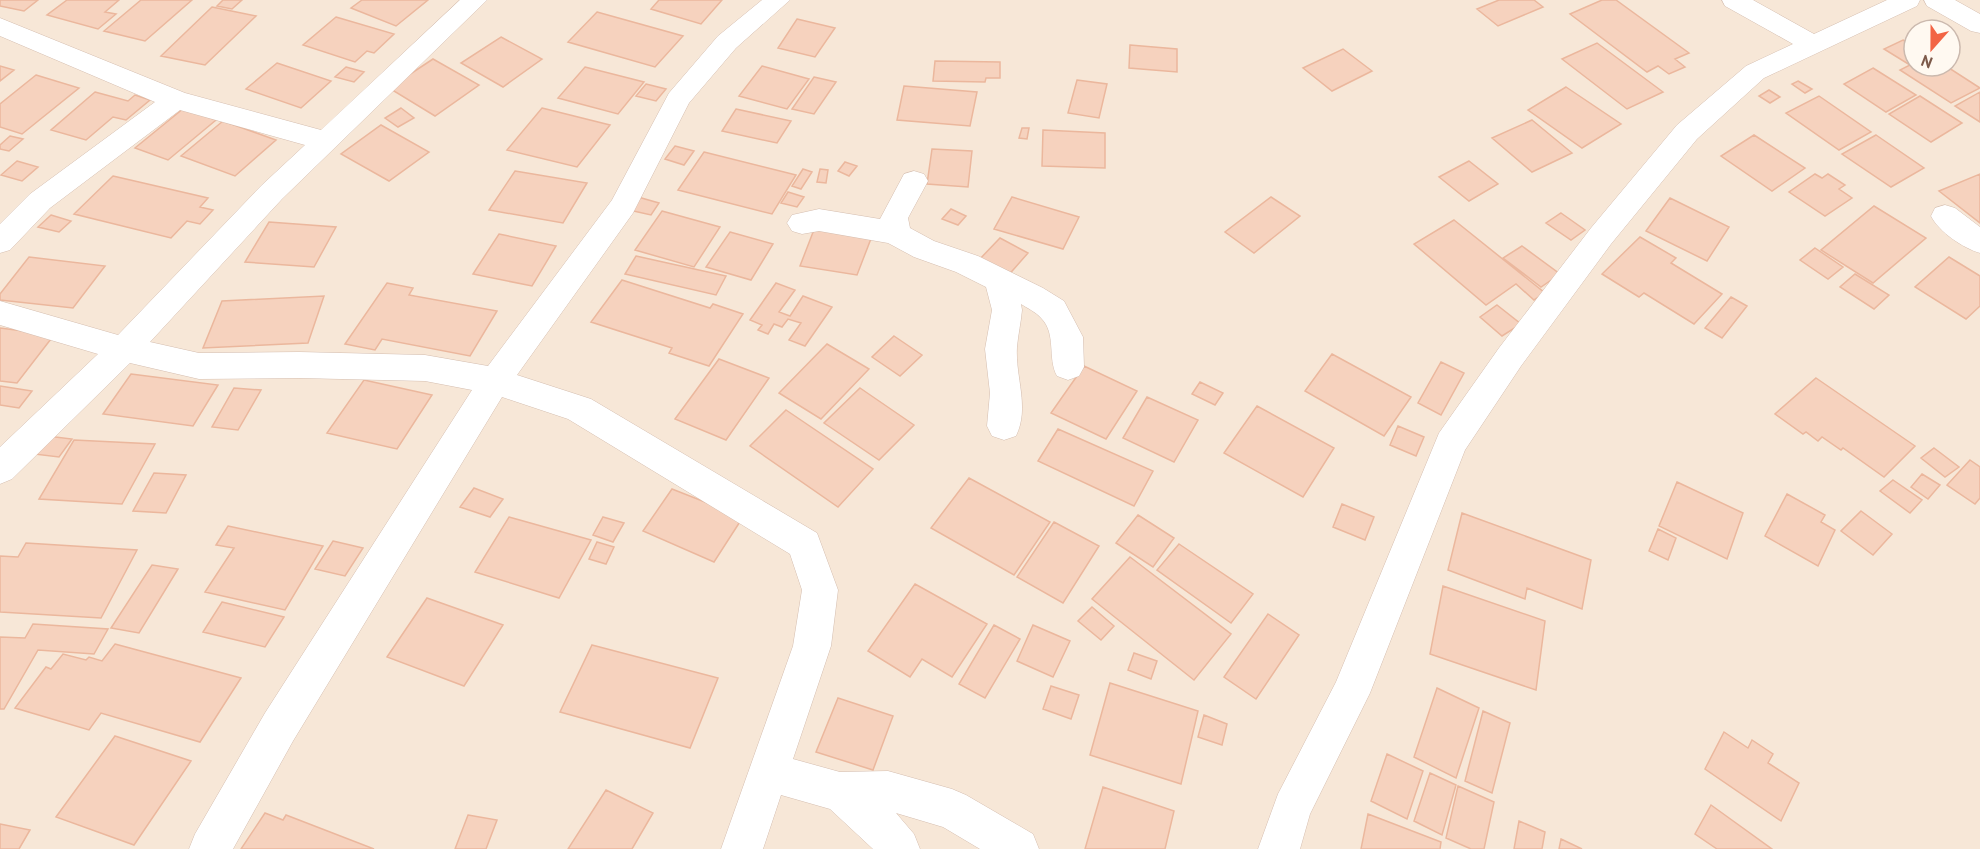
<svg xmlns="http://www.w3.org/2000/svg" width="1980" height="849" viewBox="0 0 1980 849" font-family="'PT Sans',sans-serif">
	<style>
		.residential { fill: #f7e7d7; fill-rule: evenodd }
		.building { fill: #f6d2be; stroke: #ebb79d; stroke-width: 1.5 }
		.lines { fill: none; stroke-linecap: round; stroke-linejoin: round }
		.street-casing { stroke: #d5beb0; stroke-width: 1 }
		.street { fill: #fff; fill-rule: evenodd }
	</style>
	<rect width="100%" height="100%" fill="#fef5e9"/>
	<!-- residential -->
	<path class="residential" d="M0 0H1980V849H0ZM1914 30H1950V66H1914Z"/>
	<!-- building -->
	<path class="building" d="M0 0H38L24 11 0 6Z
		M67 0H119L105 12 116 14 98 29 47 15Z
		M141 0H192L145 41 104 31Z
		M223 0H242L232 9 217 6Z
		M362 0H428L396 26 351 8Z
		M659 0H722L701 24 651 9Z
		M1499 0H1534L1543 7 1498 26 1477 9Z
		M1602 0H1616L1689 53 1675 59 1685 67 1669 74 1658 66 1647 72 1570 14Z
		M212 7 256 16 205 65 161 56Z
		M597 12 683 36 655 67 568 42Z
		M336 17 394 34 374 53 367 51 355 62 303 45Z
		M797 19 835 28 815 57 778 48Z
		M501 37 542 59 503 87 461 63Z
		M1903 40 1914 47V66H1946L1980 88 1951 103 1900 70 1910 65 1884 49Z
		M1597 43 1663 92 1627 109 1562 59Z
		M1130 45 1177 49V72L1129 68Z
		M1343 49 1372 71 1332 91 1303 68Z
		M433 59 479 85 435 116 389 88Z
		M935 61 1000 62V78H986L985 82 933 81Z
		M277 63 331 81 301 108 246 89Z
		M0 66 14 70 0 81Z
		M762 66 809 79 787 109 739 96Z
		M346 67 364 72 354 82 335 77Z
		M585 67 644 82 618 114 558 98Z
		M1873 68 1916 95 1886 112 1844 84Z
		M36 75 79 88 22 134 0 127V104Z
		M814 77 836 82 814 114 792 109Z
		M1077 80 1107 84 1099 118 1068 113Z
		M1798 81 1812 89 1805 93 1792 84Z
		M646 84 666 89 656 101 636 96Z
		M904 86 977 92 970 126 897 120Z
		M1566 87 1621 124 1582 148 1528 110Z
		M1769 90 1780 97 1770 103 1759 96Z
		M95 92 128 101 135 95 150 100 126 120 113 117 86 140 51 130Z
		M1980 92V122L1955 106Z
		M1819 96 1871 132 1839 150 1786 113Z
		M1920 96 1962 123 1931 142 1889 114Z
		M184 108 216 120 168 160 135 148Z
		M401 108 414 118 398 127 385 118Z
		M542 108 610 125 577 167 507 150Z
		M736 109 791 121 777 143 722 131Z
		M1532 120 1572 153 1532 172 1492 138Z
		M223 121 276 140 235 176 181 156Z
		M381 125 429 152 389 181 341 154Z
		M1022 128H1029L1027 139 1019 138Z
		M1043 130 1105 133V168L1042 166Z
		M1754 135 1805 168 1772 191 1721 156Z
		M1876 135 1924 168 1891 187 1842 154Z
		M10 136 23 139 9 151 0 149V145Z
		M675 146 694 151 684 165 665 159Z
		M932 149 972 151 968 187 927 184Z
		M704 152 796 175 772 214 678 190Z
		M17 161 38 167 22 181 1 175Z
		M1469 161 1498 184 1469 201 1439 177Z
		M845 162 857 166 849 176 838 171Z
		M803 169 812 172 801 189 792 186Z
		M820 169 828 170 826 183 817 182Z
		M515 171 587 183 563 223 489 210Z
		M1815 174 1822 178 1828 174 1845 185 1839 189 1852 198 1825 216 1789 192Z
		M1980 174V223L1939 191Z
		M113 176 208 198 200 207 213 210 200 224 187 221 171 238 74 214Z
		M788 192 804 197 797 207 781 203Z
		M638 197 659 203 651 215 629 210Z
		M1012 197 1079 217 1063 249 994 229Z
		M1271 197 1300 216 1254 253 1225 232Z
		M1670 198 1729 227 1707 261 1646 231Z
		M1874 206 1926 238 1873 283 1821 250Z
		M951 209 966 216 958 225 942 219Z
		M662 211 720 227 694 267 635 250Z
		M1561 213 1585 230 1571 240 1546 223Z
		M51 215 71 221 59 232 38 227Z
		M1454 220 1545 293 1534 300 1516 284 1486 305 1414 244Z
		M269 222 336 227 314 267 245 262Z
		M815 227 872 236 857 275 800 266Z
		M730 232 773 244 751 280 706 267Z
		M499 234 556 246 532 286 473 274Z
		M1640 237 1676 258 1671 263 1722 294 1694 324 1644 293 1639 297 1602 274Z
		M1000 238 1028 253 1005 279 976 263Z
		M1522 246 1560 274 1541 287 1503 258Z
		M1815 248 1843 267 1828 279 1800 260Z
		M636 256 726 276 716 295 625 274Z
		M29 257 105 266 73 308 0 300V294Z
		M1949 257 1980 276V306L1966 319 1915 287Z
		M1855 274 1889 295 1874 309 1840 287Z
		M622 280 710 308 713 304 743 314 709 366 669 353 672 348 591 322Z
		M387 283 413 288 409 295 497 311 470 356 382 339 375 350 345 344Z
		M776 283 795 290 779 312 790 316 803 296 832 307 805 346 789 340 801 323 788 319 782 327 774 324 768 334 758 330 762 325 750 320Z
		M324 296 308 343 203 348 222 301Z
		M1731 297 1747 306 1722 338 1705 328Z
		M1497 305 1521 324 1502 336 1480 317Z
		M0 328 54 335 17 383 0 381Z
		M894 336 922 355 900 376 872 357Z
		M827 344 869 369 821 419 779 393Z
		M1332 354 1411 397 1384 436 1305 391Z
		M719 359 769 378 726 440 675 419Z
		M1441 362 1464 373 1441 415 1418 403Z
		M1084 366 1137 391 1106 439 1051 413Z
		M131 374 218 385 193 426 103 414Z
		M1816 378 1915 446 1884 477 1843 448 1841 450 1822 437 1818 441 1806 432 1803 434 1775 414Z
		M364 380 432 395 397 449 327 433Z
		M1200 382 1223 393 1215 405 1192 394Z
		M0 386 32 391 19 408 0 405Z
		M234 388 261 390 238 430 212 427Z
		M860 388 914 425 879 460 824 423Z
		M1147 397 1198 420 1174 462 1123 438Z
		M1257 406 1334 448 1303 497 1224 453Z
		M786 410 873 469 838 507 750 446Z
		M1398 426 1424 437 1416 456 1390 445Z
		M1058 429 1153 471 1134 506 1038 461Z
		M47 436 72 439 59 457 34 454Z
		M74 440 155 444 122 504 39 499Z
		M1934 448 1959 467 1945 477 1921 458Z
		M1970 460 1980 467V498L1975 504 1947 485Z
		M154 473 186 475 166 513 133 511Z
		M1922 474 1940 485 1928 499 1911 487Z
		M969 478 1050 522 1014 575 931 528Z
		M1893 480 1922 500 1910 513 1880 491Z
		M1677 482 1743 513 1727 559 1659 526Z
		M474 488 503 499 490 517 460 507Z
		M672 489 743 517 714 562 643 531Z
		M1787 494 1825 515 1821 522 1835 530 1818 566 1765 536Z
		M1342 504 1374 517 1365 540 1333 527Z
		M1861 511 1892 534 1873 555 1841 531Z
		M1462 513 1591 560 1582 609 1527 588 1525 599 1448 570Z
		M1138 515 1174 538 1153 567 1116 543Z
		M509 517 591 540 559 598 475 572Z
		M603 517 624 523 613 542 593 535Z
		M1054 522 1099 546 1063 603 1017 577Z
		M228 526 323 546 285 610 205 592 234 548 216 545Z
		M1658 529 1676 538 1668 560 1649 551Z
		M333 541 363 548 345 576 315 569Z
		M597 542 614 547 606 564 589 559Z
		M26 543 137 550 101 618 0 612V556L18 557Z
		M1179 544 1253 594 1231 623 1157 570Z
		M1130 557 1231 634 1194 680 1092 599Z
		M152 565 178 569 139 633 111 628Z
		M915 584 987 624 952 677 922 659 910 677 868 651Z
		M1443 586 1545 621 1536 690 1430 654Z
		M427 598 503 625 464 686 387 657Z
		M222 602 284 617 265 647 203 632Z
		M1092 607 1114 626 1101 640 1078 621Z
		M1268 614 1299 635 1256 699 1224 677Z
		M33 624 108 629 94 654 38 650 4 709H0V637L25 638Z
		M994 625 1020 639 985 698 959 684Z
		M1033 625 1070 641 1053 677 1017 661Z
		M115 644 241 678 200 742 101 713 89 730 15 708 46 667 51 669 63 654 86 660 89 657 102 661Z
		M592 645 718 678 690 748 560 712Z
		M1134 653 1157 661 1151 679 1128 670Z
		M1110 683 1198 711 1181 784 1090 755Z
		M1051 686 1079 695 1071 719 1043 709Z
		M1437 688 1479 708 1456 778 1414 757Z
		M838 698 893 716 873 770 816 752Z
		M1483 711 1510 723 1492 793 1465 781Z
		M1204 715 1227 724 1222 745 1198 737Z
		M1724 732 1748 748 1752 740 1773 754 1768 763 1799 783 1781 821 1705 769Z
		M115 736 191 761 134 845 56 817Z
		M1387 754 1423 771 1407 819 1371 801Z
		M1430 773 1456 785 1442 835 1414 821Z
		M1458 786 1494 802 1484 849H1471L1446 838Z
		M1103 787 1174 811 1165 849H1085Z
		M606 790 653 813 632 849H568Z
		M1711 805 1772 849H1717L1695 834Z
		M265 813 283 820 286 815 374 849H241Z
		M1368 814 1441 842 1440 849H1361Z
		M468 815 497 820 486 849H455Z
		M1519 821 1545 832 1542 849H1514Z
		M0 824 30 830 19 849H0Z
		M1561 839 1582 849H1559Z"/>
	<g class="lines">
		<defs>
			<path id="street" d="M460 0H487L282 199 150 342 199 353 299 352 425 355 488 366 612 200 669 93 718 36 762 0H790L736 48 689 103 633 213 517 375 591 399 817 533 838 590 831 646 793 759 840 772 888 771 952 789 966 795 1033 834 1039 849H980L943 827 896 813 914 834 920 849H873L830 809 781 795 763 849H721L793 646 802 590 790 554 568 419 502 397 293 741 233 849H189L195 834 265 713 472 390 425 381 299 378 199 379 130 363 12 479 0 484V447L98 354 0 325V301L118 335 262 185 305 145 180 110 50 208 10 250 0 253V224L30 194 155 102 0 36V18L185 93 321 130Z
				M1722 0H1753L1814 34 1887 0H1920L1917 6 1764 78 1697 139 1611 244 1521 366 1465 450 1370 693 1310 814 1300 849H1258L1278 794 1336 682 1439 433 1499 348 1591 228 1677 125 1746 66 1793 44 1725 6Z
				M1924 0H1955L1980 14V33L1971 31 1927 6Z
				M914 171 924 174 928 181 908 218 910 228 934 241 978 256 1043 288 1064 301 1083 337 1084 367 1079 376 1068 380 1057 376C1047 358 1057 334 1041 318 1036 312 1027 308 1021 304L1022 310C1021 322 1018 335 1017 347 1015 377 1030 407 1016 436L1004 440 992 436 987 426 990 393 985 349 992 310 986 287 956 272 914 257 888 243 819 231 802 234 792 231 787 223 792 215 819 209 880 219 904 174Z
				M1945 205 1955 208 1980 227V253C1963 248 1939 232 1931 216L1935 208Z"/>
		</defs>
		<!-- street casing -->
		<use href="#street" class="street-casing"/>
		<!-- street -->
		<use href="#street" class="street"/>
	</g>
	<!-- north arrow -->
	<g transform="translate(1932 48) rotate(201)"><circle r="28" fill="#fff9f1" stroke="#cbb9ae" stroke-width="1.5"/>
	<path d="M0-4.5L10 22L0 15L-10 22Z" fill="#f26444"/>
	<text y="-9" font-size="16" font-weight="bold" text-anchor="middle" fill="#7c5949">N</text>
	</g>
</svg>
